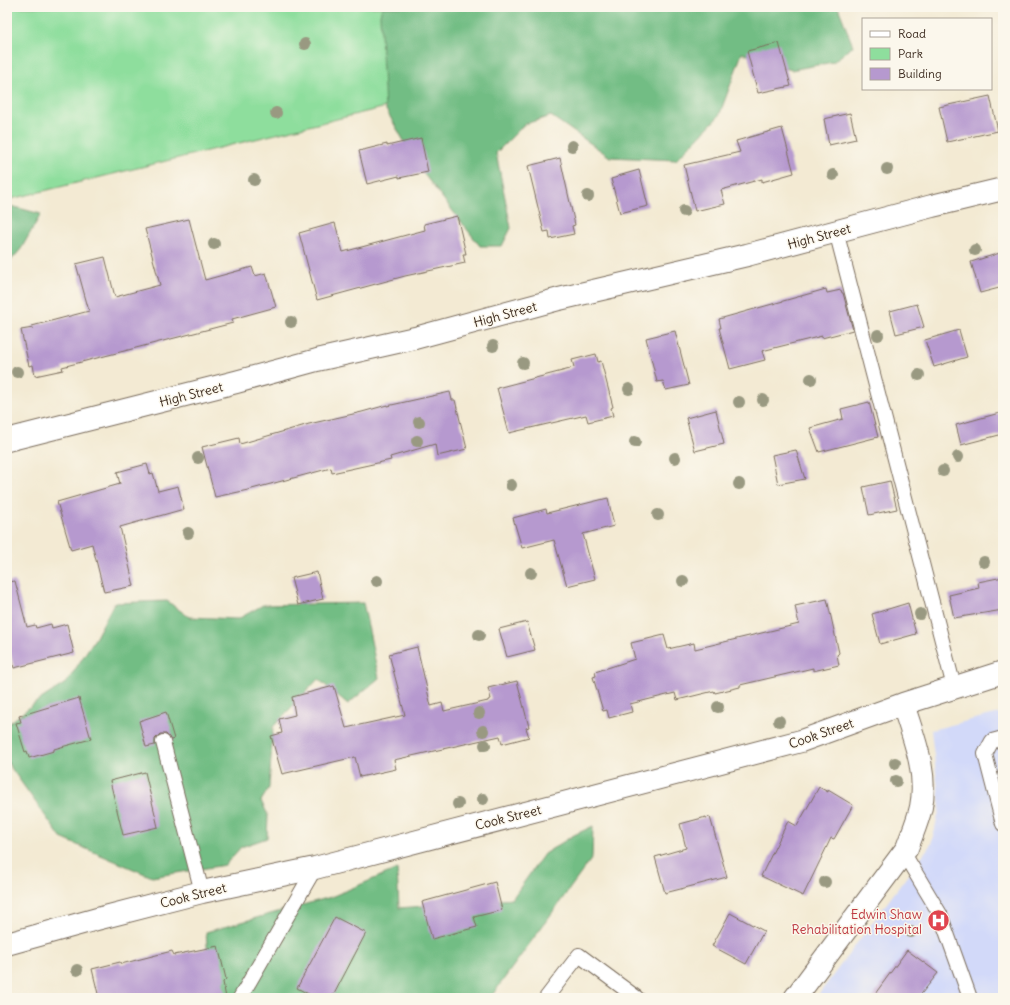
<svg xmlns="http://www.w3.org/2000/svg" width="1010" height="1005" viewBox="0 0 1010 1005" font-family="Delius,sans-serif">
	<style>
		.built { fill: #d2d9f9 }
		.green { fill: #8ede9d; stroke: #64845e }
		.forest { fill: #72bd84; stroke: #567451 }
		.building { fill: #b699cf }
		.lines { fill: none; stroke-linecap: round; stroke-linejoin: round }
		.service-casing { stroke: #7b6d5d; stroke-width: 16 }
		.minor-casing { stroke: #7b6d5d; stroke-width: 24 }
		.tertiary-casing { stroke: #7b6d5d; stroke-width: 24 }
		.service { stroke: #fff; stroke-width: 14 }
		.minor { stroke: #fff; stroke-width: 22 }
		.tertiary { stroke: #fff; stroke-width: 22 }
		.tree { fill: #999981 }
		.labels { text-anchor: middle; stroke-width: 3; stroke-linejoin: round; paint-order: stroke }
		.street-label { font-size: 13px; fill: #3b2a1e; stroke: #fbf7ec }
		.health-label { font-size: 13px; fill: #be3a42; stroke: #fbf7ec; text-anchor: end }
	</style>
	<rect width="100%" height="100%" fill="#fbf7ec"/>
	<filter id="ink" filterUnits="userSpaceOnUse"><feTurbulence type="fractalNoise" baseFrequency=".025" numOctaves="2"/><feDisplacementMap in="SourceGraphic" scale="8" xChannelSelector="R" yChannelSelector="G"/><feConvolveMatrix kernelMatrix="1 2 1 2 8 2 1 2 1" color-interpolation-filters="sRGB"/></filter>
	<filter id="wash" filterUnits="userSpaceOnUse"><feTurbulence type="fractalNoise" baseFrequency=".012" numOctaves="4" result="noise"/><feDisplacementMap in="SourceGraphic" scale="16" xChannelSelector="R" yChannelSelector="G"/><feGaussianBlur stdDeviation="0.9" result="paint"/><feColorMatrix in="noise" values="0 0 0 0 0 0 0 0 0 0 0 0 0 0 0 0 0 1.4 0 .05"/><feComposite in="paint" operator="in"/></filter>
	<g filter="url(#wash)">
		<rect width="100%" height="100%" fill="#f3ead3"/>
		<!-- built -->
		<path class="built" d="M1003 712V998H816L931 844 940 807 931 730Z"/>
		<!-- green -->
		<path class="green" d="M7 7H693L700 30 7 200Z"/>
		<!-- forest -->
		<path class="forest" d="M382 7H838L853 46 833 62 791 70 742 53 719 116 676 160 610 157 551 116 525 124 496 153 511 228 502 246H480L420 169 385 108 380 15Z
			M7 205 41 214 21 249 7 265Z
			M167 601 189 617 238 619 263 605 363 603C369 628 373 653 379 678L348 704 318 679 273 727 269 788 261 801 268 815 267 838 241 847 225 865 152 877 61 838 9 765 7 760V725L35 703 67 682 96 637 114 603Z
			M593 826 592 858 490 998H211L206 932 331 897 397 869 399 908 512 899 544 854 574 835Z"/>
		<g id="blocks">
			<!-- building -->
			<path class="building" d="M779 43 791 86 758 93 747 51Z
				M990 96 998 131 947 142 939 107Z
				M850 113 856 139 829 145 824 119Z
				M782 128 794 173 762 182V179L721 190 725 204 695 211 684 165 740 152 736 141Z
				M421 138 428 172 399 178V176L367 184 359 151 387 144V146Z
				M560 158 575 225 572 226 574 234 550 239 549 231 544 232 528 166Z
				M639 170 648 206 620 213 611 179 618 177V176Z
				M457 216 466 254H463L465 263 405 276 317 300 299 233 335 223 343 252 425 230 424 224Z
				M189 219 205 280 252 267 255 276 266 273 276 307 232 319 233 323 62 367 63 370 35 376 33 365 29 366 21 330 33 328 32 326 89 311 76 264 105 257 115 297 160 285 145 229Z
				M1003 252V287L980 293 971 262Z
				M826 289 827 293 841 290 842 293H843L853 330 822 338V336L762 351 765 360 730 369 719 328H721L719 319Z
				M917 304 924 327 896 334 890 311Z
				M959 330 967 357 934 367 925 340Z
				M675 331 689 385 666 390 663 381 657 382 646 338Z
				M596 354 598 362 601 361 613 407 611 408 613 416 588 422 586 415 509 433 497 388 570 369V368L574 367 572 360Z
				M450 392 452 400H455L467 449 437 456 435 444 390 457 391 460 332 473 331 468 248 490 215 497 202 447 239 438 240 444 309 424 362 412 387 405V406Z
				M869 402 878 437 819 452 810 428 843 419 841 409Z
				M716 410 724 444 695 451 686 418Z
				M1003 412V434L961 445 956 425Z
				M796 450 805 479 778 484 772 455Z
				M147 464 150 474 153 473 158 491 178 486 184 509 120 527 134 586 104 592 92 544 71 550 57 502 120 484 117 472Z
				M890 481 897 509 869 515 863 487Z
				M608 498 614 526 583 534 595 579 567 586 554 540 522 548 513 518 546 509 547 513Z
				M317 572 323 599 298 605 291 578Z
				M1003 577V610L954 618 949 595 979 588 978 582Z
				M15 581 27 627 35 625 36 628 51 624 52 628 67 624 74 653 14 668 7 640V582Z
				M827 599 839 653 837 655 839 665 813 671V668L740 685V687L715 693 714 691 677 700 675 693 630 704 632 712 609 718 607 710 603 711 593 677 596 676 595 672 635 659 631 643 664 635 668 649 694 643 695 649 799 624 795 606Z
				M908 603 916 634 880 644 872 614Z
				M527 622 535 650 507 657 499 629Z
				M417 647 431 706 442 703 444 711 488 701V700L491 699 488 688 517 681 529 727 526 728 529 737 502 744 500 736 394 760 396 769 360 777 355 757 282 774 271 736 282 733 279 719 295 715 292 697 334 686 346 728 405 715 389 654Z
				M79 698 91 739 54 749V751L29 758 27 751 25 752 16 723 21 722 19 716Z
				M166 712 174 739 171 740 166 734H160L155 739V745L146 747 139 721Z
				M145 772 158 827 123 835 110 781Z
				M819 787 828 792V790L853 805 834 839 831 838 803 896 761 876 788 821 797 826Z
				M706 817V818L710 817 727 877 665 893 655 857 686 848 680 824Z
				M495 882 502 910 474 917 477 927 432 939 422 902Z
				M730 913 764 931 746 964 712 946Z
				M335 917 366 933 332 998H316L297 988Z
				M218 946 226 979 223 982 226 998H99L92 969 120 962 121 964 172 951 174 955Z
				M907 950 938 973 918 998H872Z"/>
		</g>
	</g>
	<g filter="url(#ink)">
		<use href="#blocks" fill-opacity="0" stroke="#7b6d5d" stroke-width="1"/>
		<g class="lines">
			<defs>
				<path id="service" d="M836 231 954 687
					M1003 738 992 741 985 754 1003 824
					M163 742 202 892
					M903 852 940 914 970 998
					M240 998 315 868
					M546 998 579 955 637 998"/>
				<path id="minor" d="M7 944 97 919 202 892 315 868 801 741 903 704 1003 672
					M795 998 907 848C912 834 918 821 921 807 928 771 913 737 903 704"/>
				<path id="tertiary" d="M7 440 236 382 317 360 415 338 559 299 747 255 932 206 1003 189"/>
			</defs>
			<!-- service casing -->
			<use href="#service" class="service-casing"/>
			<!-- minor casing -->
			<use href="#minor" class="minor-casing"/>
			<!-- tertiary casing -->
			<use href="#tertiary" class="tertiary-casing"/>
			<!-- service -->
			<use href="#service" class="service"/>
			<!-- minor -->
			<use href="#minor" class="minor"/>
			<!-- tertiary -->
			<use href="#tertiary" class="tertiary"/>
		</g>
		<!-- trees -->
		<g class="tree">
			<circle cx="305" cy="44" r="6"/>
			<circle cx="276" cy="113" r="6"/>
			<circle cx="572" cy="146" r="6"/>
			<circle cx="887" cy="169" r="6"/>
			<circle cx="833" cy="175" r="6"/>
			<circle cx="254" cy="180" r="6"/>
			<circle cx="588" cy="196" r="6"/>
			<circle cx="684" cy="211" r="6"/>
			<circle cx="214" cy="244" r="6"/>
			<circle cx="975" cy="250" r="6"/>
			<circle cx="291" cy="322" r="6"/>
			<circle cx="878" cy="335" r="6"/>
			<circle cx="493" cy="346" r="6"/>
			<circle cx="523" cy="363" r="6"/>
			<circle cx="17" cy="372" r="6"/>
			<circle cx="919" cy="375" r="6"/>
			<circle cx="811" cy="379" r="6"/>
			<circle cx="629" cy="389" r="6"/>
			<circle cx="763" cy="400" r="6"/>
			<circle cx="739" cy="402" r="6"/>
			<circle cx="419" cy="422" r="6"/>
			<circle cx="417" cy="441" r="6"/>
			<circle cx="635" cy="442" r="6"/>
			<circle cx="958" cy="457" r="6"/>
			<circle cx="198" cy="458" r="6"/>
			<circle cx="675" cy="458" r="6"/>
			<circle cx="943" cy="471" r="6"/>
			<circle cx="739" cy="484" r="6"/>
			<circle cx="511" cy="485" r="6"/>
			<circle cx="658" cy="515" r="6"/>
			<circle cx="188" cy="533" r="6"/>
			<circle cx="984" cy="562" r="6"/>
			<circle cx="531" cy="573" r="6"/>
			<circle cx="377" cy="581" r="6"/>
			<circle cx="683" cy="581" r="6"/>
			<circle cx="920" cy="614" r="6"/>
			<circle cx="479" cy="635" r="6"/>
			<circle cx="718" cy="707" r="6"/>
			<circle cx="479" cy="713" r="6"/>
			<circle cx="779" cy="721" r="6"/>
			<circle cx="483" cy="731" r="6"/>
			<circle cx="485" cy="745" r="6"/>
			<circle cx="895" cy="763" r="6"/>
			<circle cx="896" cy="781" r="6"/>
			<circle cx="483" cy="799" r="6"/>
			<circle cx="458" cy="804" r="6"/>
			<circle cx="825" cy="882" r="6"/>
			<circle cx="911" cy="932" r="6"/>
			<circle cx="77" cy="970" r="6"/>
		</g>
	</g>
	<!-- icons -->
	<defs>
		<symbol id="hospital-disc" viewBox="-11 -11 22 22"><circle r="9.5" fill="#e0444e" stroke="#fbf7ec"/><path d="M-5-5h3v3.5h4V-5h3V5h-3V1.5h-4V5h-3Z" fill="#fff"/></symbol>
	</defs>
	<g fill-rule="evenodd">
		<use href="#hospital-disc" x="926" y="908" width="25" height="25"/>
	</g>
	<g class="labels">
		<!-- street labels -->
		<g class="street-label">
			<text transform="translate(819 236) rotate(-15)" y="5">High Street</text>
			<text transform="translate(505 314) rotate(-15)" y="5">High Street</text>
			<text transform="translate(191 394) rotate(-14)" y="5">High Street</text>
			<text transform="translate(821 733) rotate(-19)" y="5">Cook Street</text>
			<text transform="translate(508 817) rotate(-14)" y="5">Cook Street</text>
			<text transform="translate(193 895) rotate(-14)" y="5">Cook Street</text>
		</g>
		<!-- health labels -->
		<g class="health-label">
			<text x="922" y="919">Edwin Shaw<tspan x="922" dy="15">Rehabilitation Hospital</tspan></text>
		</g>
	</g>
	<!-- margin -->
	<rect width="1010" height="1005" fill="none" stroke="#fbf7ec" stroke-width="24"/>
	<!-- legend -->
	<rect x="862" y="18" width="130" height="72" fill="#fbf7ec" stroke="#aea59a"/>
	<rect x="870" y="31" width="20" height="6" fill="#ffffff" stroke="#aea59a"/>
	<text x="898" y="38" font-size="12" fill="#3b2a1e">Road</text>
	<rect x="870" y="48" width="20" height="12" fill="#8ede9d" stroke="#aea59a"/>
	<text x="898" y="58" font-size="12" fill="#3b2a1e">Park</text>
	<rect x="870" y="68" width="20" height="12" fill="#b699cf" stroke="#aea59a"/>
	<text x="898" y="78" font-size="12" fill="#3b2a1e">Building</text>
</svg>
